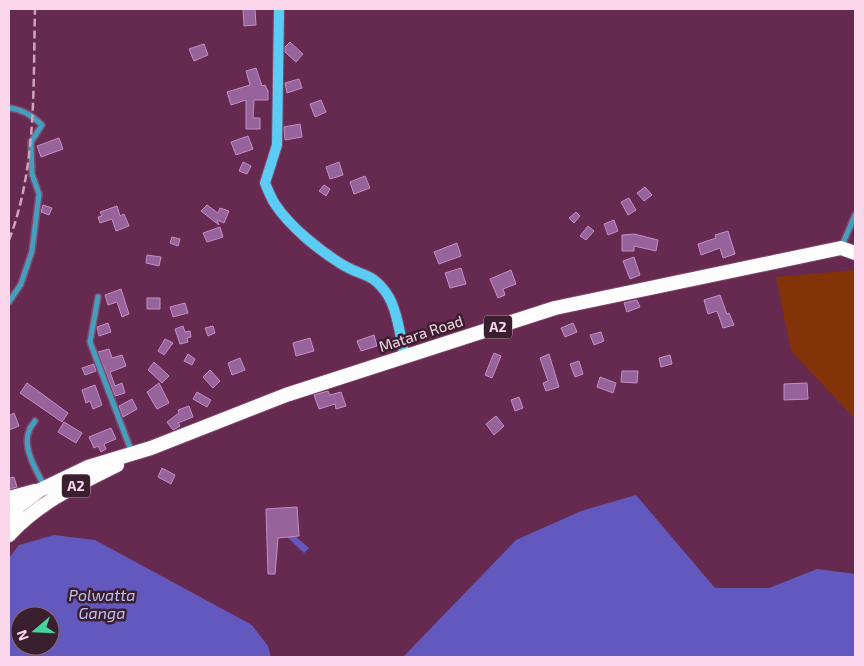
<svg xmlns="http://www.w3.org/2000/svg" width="864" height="666" viewBox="0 0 864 666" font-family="'Exo 2',sans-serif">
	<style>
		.green { fill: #823408 }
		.water { fill: #6258be; fill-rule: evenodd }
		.building { fill: #96639a; stroke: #c48fc9 }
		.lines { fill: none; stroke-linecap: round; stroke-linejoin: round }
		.street-casing { stroke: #81486c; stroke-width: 8 }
		.secondary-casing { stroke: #81486c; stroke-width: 12 }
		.highway-casing { stroke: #81486c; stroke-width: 16 }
		.street { stroke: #449ebd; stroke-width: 5 }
		.secondary { stroke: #5bcdf4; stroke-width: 10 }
		.highway { stroke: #fdfdfd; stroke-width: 14 }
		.rail { stroke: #d1a4bd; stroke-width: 2.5; stroke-dasharray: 8 4; stroke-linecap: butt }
		.labels { text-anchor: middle; stroke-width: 5; stroke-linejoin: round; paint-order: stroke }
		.shield { fill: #3a1f2f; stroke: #c29fb2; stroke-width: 1 }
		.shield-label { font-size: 14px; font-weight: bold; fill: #fcd6ea }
		.street-label { font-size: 15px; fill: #fcd6ea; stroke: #3a1f2f }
		.water-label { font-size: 16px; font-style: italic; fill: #bebff3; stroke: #3a1f2f }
	</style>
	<rect width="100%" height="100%" fill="#662950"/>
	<!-- green -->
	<path class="green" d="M855 270V419L791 351 776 277Z"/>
	<!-- water -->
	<path class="water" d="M636 495 715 588H769L817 569 855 574V657H403L516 540 581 511Z
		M54 535 95 540 252 625 268 646 271 657H9V558L19 545ZM20 616H50V646H20Z
		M287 537H296L309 548 304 553Z"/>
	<!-- building -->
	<path class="building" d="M243 9H255L256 25 244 26Z
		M290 42 303 54 296 62 285 52V47Z
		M204 44 208 55 194 61 189 49Z
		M256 68 262 86 265 85 268 91V100H254L253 118H260V129H246V100L231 105 227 92 250 85 246 71Z
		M299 79 302 88 287 93 285 83Z
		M321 100 326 112 315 117 310 104Z
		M300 124 302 137 285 140 284 127Z
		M248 136 253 149 236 155 231 142Z
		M59 138 63 149 41 157 37 146Z
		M243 162 251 166 247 174 239 171Z
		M339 162 343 175 330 179 326 167Z
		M365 176 370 188 354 194 350 182Z
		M324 185 330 189 326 196 319 191Z
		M645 187 652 195 644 201 637 193Z
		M629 198 636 210 628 215 621 202Z
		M43 205 52 208 49 215 41 212Z
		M207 205 218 213 220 208 229 211 224 223 217 220 219 225 201 211Z
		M117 206 120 216 124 214 129 226 116 231 112 219 100 223 98 217 102 216 100 212Z
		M576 212 580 216 574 223 569 218Z
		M614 220 618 231 608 235 604 224Z
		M588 226 594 231 586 240 580 236Z
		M220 227 223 237 207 242 203 233Z
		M728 231 735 254 723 258 720 248 701 255 698 244 716 238 715 235Z
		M622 235 634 234 658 240 656 251 634 246V251H622Z
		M172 237 180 239 178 246 170 243Z
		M457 243 461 256 439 264 434 252Z
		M147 255 161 257 159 266 146 263Z
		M634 257 640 275 630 279 623 261Z
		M461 268 466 284 450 288 445 273Z
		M511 270 516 284 503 289 505 295 498 298 490 279Z
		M121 289 129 314 122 317 117 302 108 305 105 295Z
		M720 295 727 314 729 313 734 325 723 328 717 311 708 314 704 300Z
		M147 298H160V309H147Z
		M637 300 640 307 627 312 624 303Z
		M185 303 188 313 173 317 170 307Z
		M108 323 111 332 99 336 97 327Z
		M573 323 577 332 565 337 561 328Z
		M183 326 185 332 190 331 191 337 187 338 188 342 180 344 175 329Z
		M213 326 215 333 208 336 205 328Z
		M601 332 604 341 594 345 590 335Z
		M374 335 377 346 361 351 357 341Z
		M310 338 314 351 296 356 293 343Z
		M165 339 173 343 164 355 158 351Z
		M109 349 112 358 122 355 126 366 110 372 115 386 122 383 125 393 115 396 98 352Z
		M494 353 501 356 492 378 485 375Z
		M188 354 195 359 192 365 184 361Z
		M549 354 559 387 546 391 543 383 548 381 540 358Z
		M670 355 672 364 661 367 659 358Z
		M240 358 245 370 232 375 228 363Z
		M579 361 583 374 575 377 570 364Z
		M154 362 169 376 162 383 148 370Z
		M94 364 96 371 85 375 82 368Z
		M210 370 220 381 213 388 203 377Z
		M622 371H638L637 383 621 382Z
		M600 377 616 383 613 393 597 387Z
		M27 383 68 413 62 422 20 393Z
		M159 383 169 403 157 409 147 392Z
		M807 383 808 399 784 400V384Z
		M95 385 102 405 93 409 90 401 86 403 82 390Z
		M328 391 330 395 341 392 346 406 336 409 335 404 319 409 314 395Z
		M197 392 211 400 207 407 193 399Z
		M519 397 523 408 515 411 511 400Z
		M132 399 137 409 123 417 119 406Z
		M189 406 193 417 178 423 180 426 173 430 167 422 179 413 178 410Z
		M14 413 19 426 9 430V416Z
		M496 416 504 426 494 435 486 424Z
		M64 422 82 433 76 443 58 432Z
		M111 428 116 439 104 444 106 449 101 452 98 446 94 448 89 437Z
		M162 468 175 475 171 484 158 477Z
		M14 477 17 487 9 489V478Z
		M297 507 299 536 278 538 275 574H268L266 509Z"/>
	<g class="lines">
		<defs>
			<path id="street" d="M9 108C22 109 33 116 42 125L31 142 32 174 39 194 32 251 21 284 9 302
				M841 248 855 215
				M98 297 90 342 132 453
				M35 421C33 424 30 427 29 431 22 448 37 472 45 487"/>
			<path id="secondary" d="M279 9 277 145 265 183C268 190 271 198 275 204 290 227 320 251 343 265 363 277 372 272 387 294 397 308 401 340 405 357"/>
			<path id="highway" d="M9 498 35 491
				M9 517 20 505 40 490 88 467 151 448 286 395 555 308 841 248 855 253
				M9 535C39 502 77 485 117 465"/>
		</defs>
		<!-- street casing -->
		<use href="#street" class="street-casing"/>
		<!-- secondary casing -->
		<use href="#secondary" class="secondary-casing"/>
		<!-- highway casing -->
		<use href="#highway" class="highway-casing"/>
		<!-- street -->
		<use href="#street" class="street"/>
		<!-- secondary -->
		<use href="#secondary" class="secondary"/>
		<!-- highway -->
		<use href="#highway" class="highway"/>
		<!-- rail -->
		<path class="rail" d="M9 240C37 167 33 86 35 9"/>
	</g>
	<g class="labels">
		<!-- shield labels -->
		<g class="shield">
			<rect x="484" y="315.5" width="28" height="23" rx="4"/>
			<rect x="62" y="474.5" width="28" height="23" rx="4"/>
		</g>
		<g class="shield-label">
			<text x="498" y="332">A2</text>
			<text x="76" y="491">A2</text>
		</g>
		<!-- street labels -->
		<g class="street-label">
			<text transform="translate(421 334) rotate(-18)" y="5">Matara Road</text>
		</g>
		<!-- water labels -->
		<g class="water-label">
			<text x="102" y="601">Polwatta<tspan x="102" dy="18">Ganga</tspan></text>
		</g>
	</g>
	<!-- border -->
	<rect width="864" height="666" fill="none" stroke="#fcd6ea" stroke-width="20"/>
	<!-- north arrow -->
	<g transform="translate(35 631) rotate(251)"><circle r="24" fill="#3a1f2f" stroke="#88687a"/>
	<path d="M0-4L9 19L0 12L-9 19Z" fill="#46d49e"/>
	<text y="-8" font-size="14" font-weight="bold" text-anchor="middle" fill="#fcd6ea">N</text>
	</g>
</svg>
